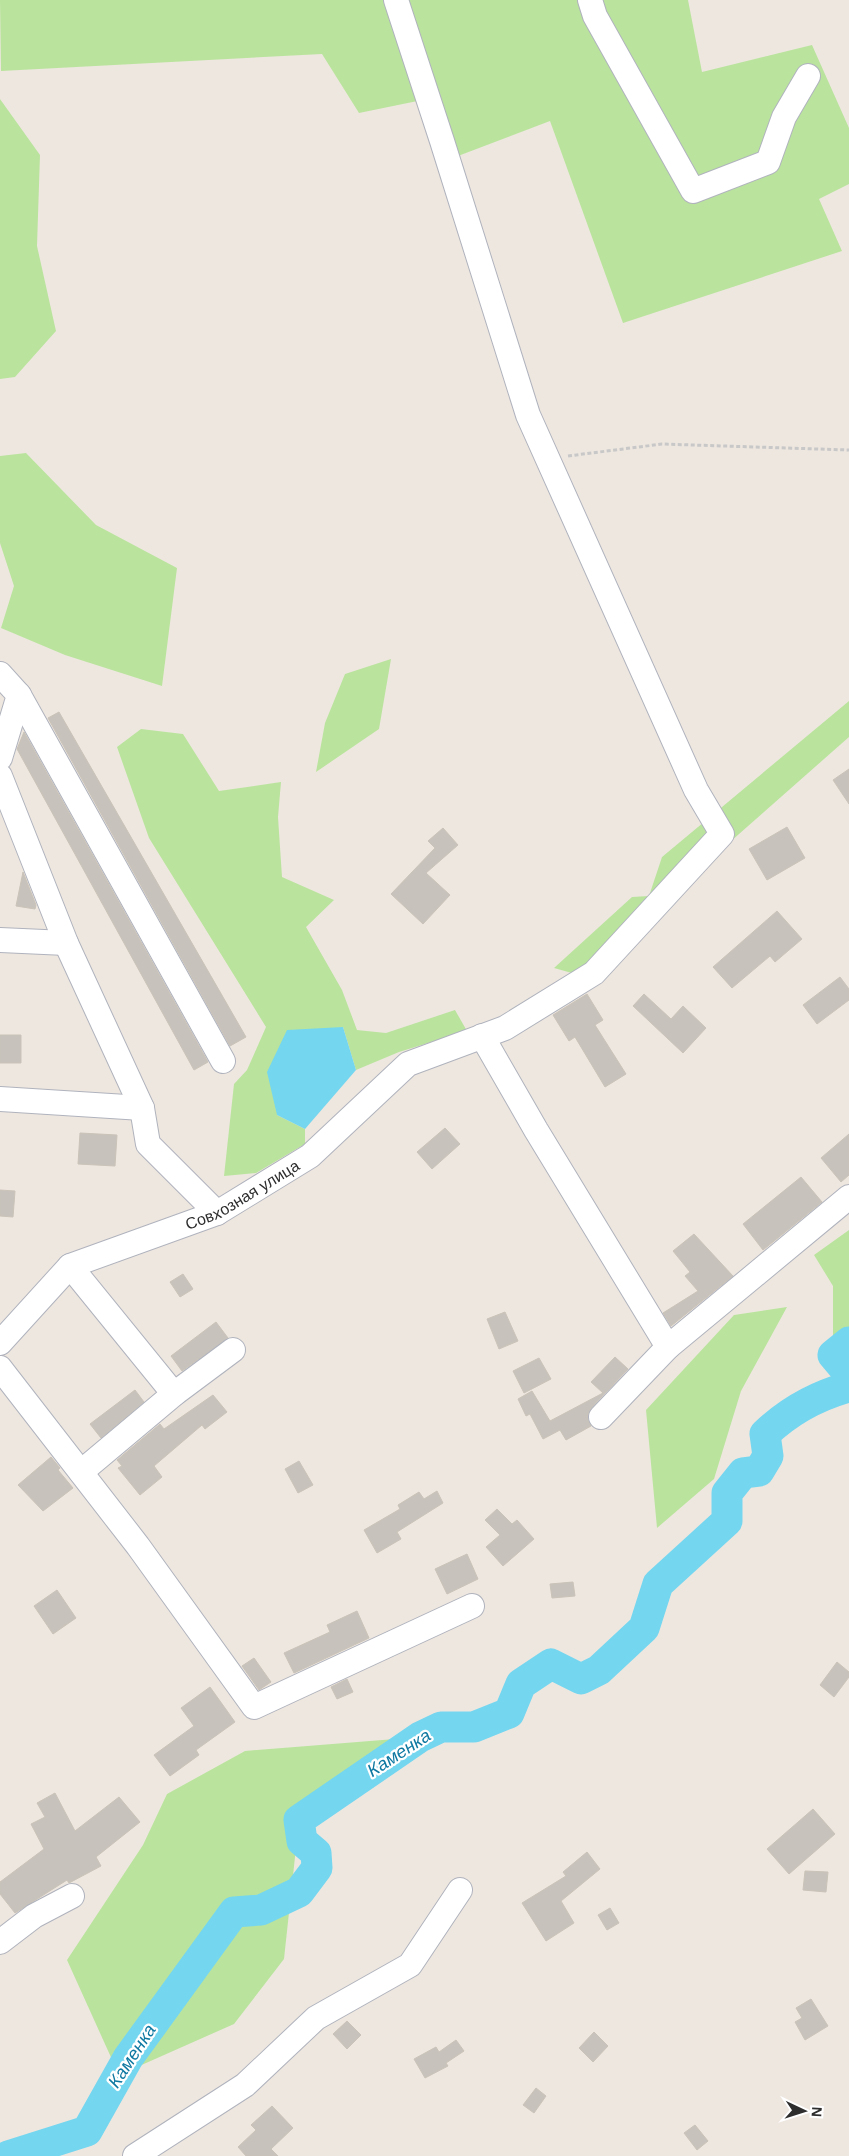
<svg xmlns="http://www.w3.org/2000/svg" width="849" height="2156" viewBox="0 0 849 2156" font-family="Helvetica,sans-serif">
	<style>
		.green { fill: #bae49d }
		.water { fill: #74d6ef }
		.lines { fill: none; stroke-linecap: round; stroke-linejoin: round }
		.river { stroke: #74d6ef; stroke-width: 31 }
		.building { fill: #c7c2bb; stroke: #cac3b9 }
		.minor-casing { stroke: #b0b3bd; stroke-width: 26 }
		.path { stroke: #c8c8c8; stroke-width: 3; stroke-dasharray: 4 2.5; stroke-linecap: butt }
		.minor { stroke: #fff; stroke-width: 24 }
		.labels { text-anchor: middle; stroke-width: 4.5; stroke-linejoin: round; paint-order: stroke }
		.street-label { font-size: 16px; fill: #2d2d2d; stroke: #fff }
		.water-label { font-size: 18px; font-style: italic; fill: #0e78a1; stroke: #fff }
	</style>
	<rect width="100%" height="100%" fill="#eee7e0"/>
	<!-- green -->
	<path class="green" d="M0 0H688L702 72 812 45 849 128V184L819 199 842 251 623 323 550 121 458 156 437 97 359 113 322 54 1 71Z
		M0 99 40 155 37 246 56 331 15 377 0 379Z
		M26 453 96 525 177 568 162 686 65 655 1 628 14 586 0 543V456Z
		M391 659 379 729 316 772 325 723 345 674Z
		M849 701V737L579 975 554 968 632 897 649 896 662 857Z
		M141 729 183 734 219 791 281 782 278 817 282 877 334 900 306 927 342 990 357 1030 386 1033 455 1010 467 1031 399 1052 356 1070 343 1027 277 1115 305 1129V1144L256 1173 224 1176 234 1084 247 1070 266 1027 149 838 117 747Z
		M849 1230V1368L833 1355V1286L814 1255Z
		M787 1307 741 1391 714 1479 657 1528 646 1410 734 1315Z
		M420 1737 299 1820 284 1959 234 2024 119 2075 67 1960 143 1845 167 1794 245 1751Z"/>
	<!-- water -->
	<path class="water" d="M343 1027 356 1070 305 1129 277 1115 267 1072 287 1030Z"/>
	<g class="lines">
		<!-- river -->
		<path class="river" d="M849 1342 833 1355 849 1374
			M8 2156 87 2131 128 2058 234 1912 261 1910 299 1892 317 1868 316 1853 302 1841 299 1820 420 1737 441 1727H474L509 1713 521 1684 551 1664 581 1679 599 1670 644 1628 658 1584 727 1521V1493L743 1473 759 1471 768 1456 765 1434C789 1411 816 1396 849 1387"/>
	</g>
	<!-- building -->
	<path class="building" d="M59 712 246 1037 230 1046 48 718Z
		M24 732 208 1062 194 1070 17 749Z
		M849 769V804L833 780Z
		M787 827 805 858 767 880 749 849Z
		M443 828 458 845 426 873 450 895 423 924 391 894 435 848 428 841Z
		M23 872 36 905 35 909 16 906Z
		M777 911 802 939 775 962 770 956 732 988 713 967Z
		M840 977 849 989V1000L817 1024 803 1005Z
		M587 994 603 1020 595 1025 626 1074 605 1087 575 1037 569 1041 553 1015Z
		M644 994 671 1019 683 1006 706 1028 683 1053 633 1006Z
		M0 1035H21V1063H0Z
		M445 1128 460 1144 432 1169 417 1152Z
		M80 1133 117 1135 115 1166 78 1164Z
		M849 1134V1175L841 1182 821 1158Z
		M801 1177 822 1202 763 1250 743 1224Z
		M0 1190 15 1191 13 1217 0 1216Z
		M694 1234 733 1276 671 1326 663 1313 698 1291 685 1276 690 1272 673 1251Z
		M183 1274 193 1289 180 1297 170 1282Z
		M505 1312 518 1341 499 1349 487 1319Z
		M216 1322 228 1338 182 1371 171 1356Z
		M615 1357 628 1369 591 1408 588 1414V1420L591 1426 566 1440 560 1430 543 1439 530 1414 526 1416 518 1399 532 1391 550 1421 603 1393 591 1382Z
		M539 1358 551 1379 524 1393 513 1371Z
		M135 1390 144 1402 101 1438 90 1424Z
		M213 1395 227 1412 205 1429 202 1425 154 1466 162 1477 140 1495 118 1468 122 1466 117 1460 160 1424 164 1429Z
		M51 1457 60 1468 58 1470 73 1488 43 1511 18 1485Z
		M299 1461 313 1485 298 1493 285 1469Z
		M437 1491 443 1503 397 1532 401 1539 377 1553 364 1530 400 1509 398 1505 419 1492 424 1499Z
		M497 1509 512 1524 517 1520 534 1539 503 1566 486 1547 500 1535 485 1520Z
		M467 1554 478 1579 447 1594 435 1569Z
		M573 1582 575 1596 552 1598 550 1584Z
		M57 1590 76 1618 53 1634 34 1606Z
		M357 1611 369 1638 294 1673 284 1653 330 1632 327 1625Z
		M254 1658 271 1682 259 1690 242 1666Z
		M837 1662 849 1672V1677L834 1697 820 1685Z
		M347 1679 353 1692 337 1699 331 1687Z
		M210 1687 235 1722 196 1750 199 1755 170 1776 154 1755 194 1726 181 1708Z
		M55 1793 75 1831 119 1797 140 1822 96 1857 101 1866 69 1883 67 1880 15 1913 0 1894V1882L44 1849 31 1824 45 1817 37 1803Z
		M813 1809 835 1834 789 1874 767 1849Z
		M587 1852 600 1869 561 1901 574 1923 546 1941 522 1903 566 1876 563 1872Z
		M805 1871 828 1872 826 1892 803 1890Z
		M610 1908 619 1923 607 1930 598 1915Z
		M811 1999 828 2026 805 2040 795 2022 802 2018 796 2008Z
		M347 2021 361 2035 347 2049 333 2034Z
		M594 2032 608 2046 593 2062 579 2048Z
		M456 2040 464 2051 446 2063 448 2066 425 2078 414 2059 436 2047 439 2052Z
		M536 2088 546 2096 534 2113 523 2105Z
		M272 2106 293 2128 271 2149 278 2156H246L238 2147 256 2130 251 2125Z
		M695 2125 708 2141 697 2150 684 2133Z"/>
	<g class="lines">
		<defs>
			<g id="minor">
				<path d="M590 0 595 16 693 191 768 162 784 117 808 76"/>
				<path d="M0 674 19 695 0 758"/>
				<path d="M19 695 223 1061"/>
				<path d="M0 776 66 943 142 1108 148 1144 217 1213"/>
				<path d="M0 940 66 943"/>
				<path d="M482 1036 536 1130 668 1347 849 1197"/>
				<path d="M0 1099 142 1108"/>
				<path d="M70 1266 174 1394"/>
				<path id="s1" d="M0 1343 70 1266 217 1213 310 1156 408 1064 505 1028 594 973 722 834 696 790 528 415 442 141 396 0"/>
				<path d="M0 1368 138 1546 254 1707 472 1606"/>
				<path d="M601 1417 668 1347"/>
				<path d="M81 1472 174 1394 233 1350"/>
				<path d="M0 1942 34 1916 72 1896"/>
				<path d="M135 2156 245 2085 316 2018 410 1965 460 1890"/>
			</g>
		</defs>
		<!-- minor casing -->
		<use href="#minor" class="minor-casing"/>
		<!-- path -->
		<path class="path" d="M568 456 662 444 849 450"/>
		<!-- minor -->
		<use href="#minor" class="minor"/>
	</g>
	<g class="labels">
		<!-- street labels -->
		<g class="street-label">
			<text dy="6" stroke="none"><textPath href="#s1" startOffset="291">Совхозная улица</textPath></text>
		</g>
		<!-- water labels -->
		<g class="water-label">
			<text transform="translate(399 1753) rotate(-33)" y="6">Каменка</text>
			<text transform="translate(132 2056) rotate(-57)" y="6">Каменка</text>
		</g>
	</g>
	<!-- north arrow -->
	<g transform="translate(804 2111) rotate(94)" stroke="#ffffff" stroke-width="4" paint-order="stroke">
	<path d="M0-4L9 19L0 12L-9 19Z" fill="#2d2d2d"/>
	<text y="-8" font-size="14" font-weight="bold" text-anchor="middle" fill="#2d2d2d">N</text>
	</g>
</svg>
